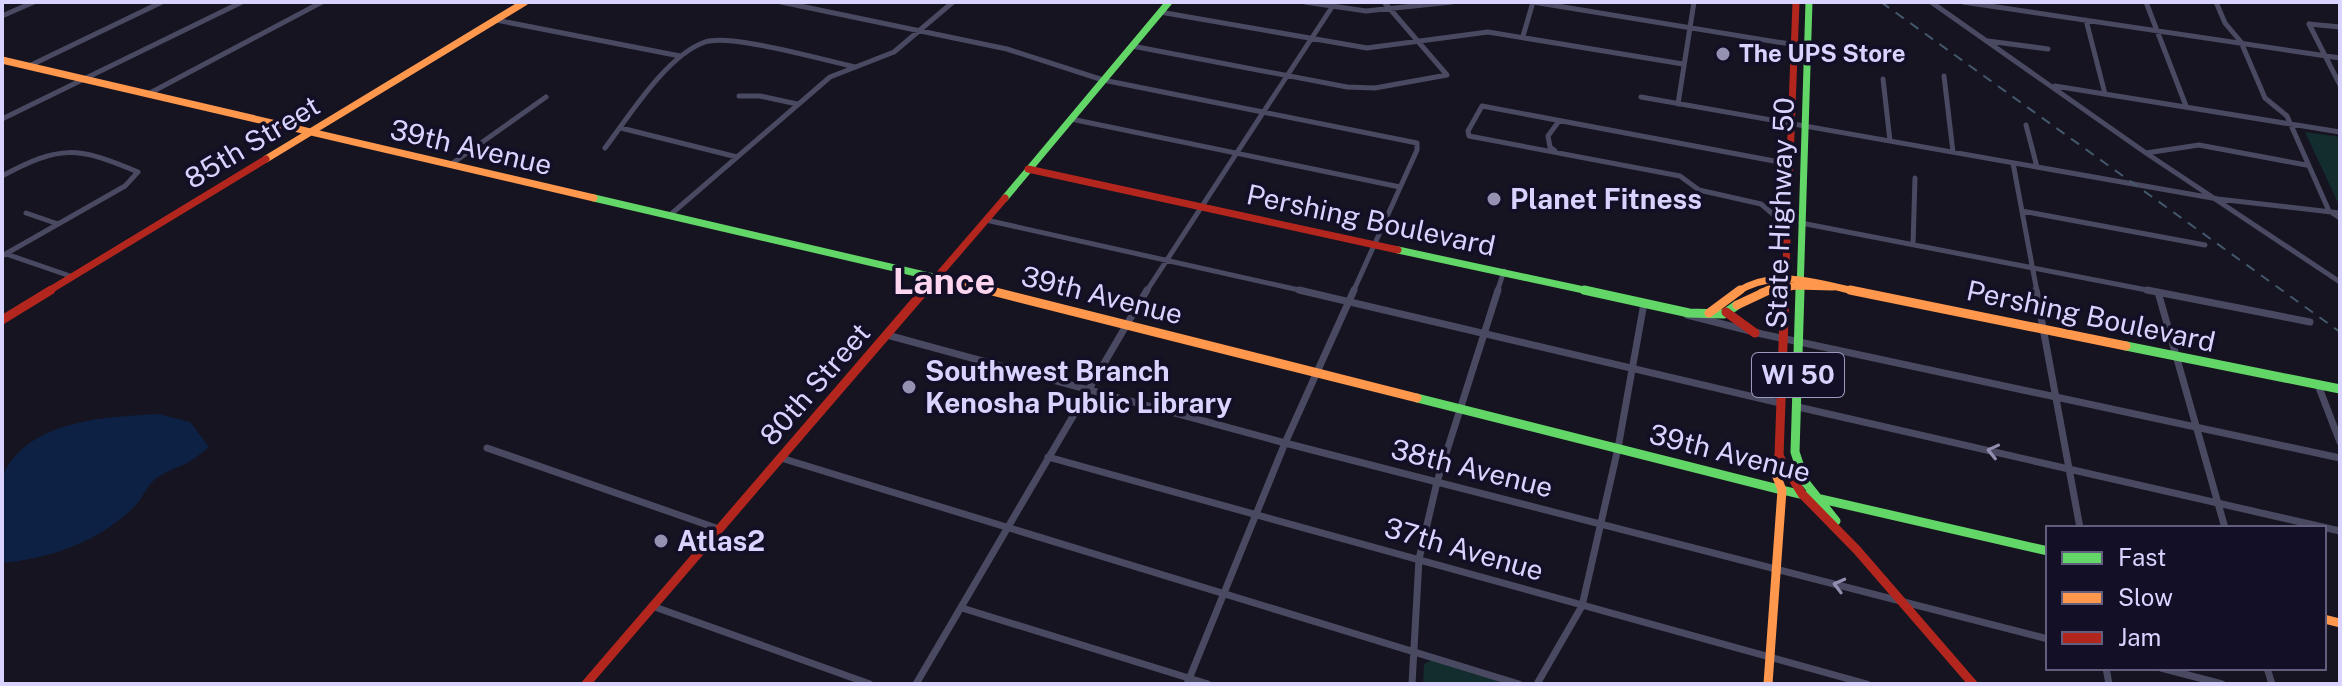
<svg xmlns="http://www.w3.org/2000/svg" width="2342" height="686" viewBox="0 0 2342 686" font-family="'Public Sans',sans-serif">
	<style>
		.green { fill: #132c2d }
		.water { fill: #0d2144 }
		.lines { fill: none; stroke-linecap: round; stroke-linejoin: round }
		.street-far1 { stroke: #4a4962; stroke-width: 5 }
		.street { stroke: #4a4962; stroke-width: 7 }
		.fast-far1 { stroke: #63d668; stroke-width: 7 }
		.fast { stroke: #63d668; stroke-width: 9 }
		.slow-far1 { stroke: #ff974d; stroke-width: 7 }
		.slow { stroke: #ff974d; stroke-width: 9 }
		.jam-far1 { stroke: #b3261e; stroke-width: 7 }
		.jam { stroke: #b3261e; stroke-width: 9 }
		.rail { stroke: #43596b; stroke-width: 2; stroke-dasharray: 10 8; stroke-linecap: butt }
		.oneway { stroke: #928eb0 }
		.poi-dot { fill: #9591b1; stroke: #130f26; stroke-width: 3 }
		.labels { text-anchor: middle; stroke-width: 7; stroke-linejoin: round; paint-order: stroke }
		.far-poi-label { font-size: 24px; font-weight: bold; fill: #d9d4ff; stroke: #130f26; text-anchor: start }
		.shield { fill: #130f26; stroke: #9e99be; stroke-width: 2 }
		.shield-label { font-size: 26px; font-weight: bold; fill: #d9d4ff }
		.street-label { font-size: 28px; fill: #d9d4ff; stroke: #130f26 }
		.poi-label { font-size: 28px; font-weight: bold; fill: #d9d4ff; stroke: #130f26; text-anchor: start }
		.district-label { font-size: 36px; font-weight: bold; fill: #ffd6f0; stroke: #130f26 }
	</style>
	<rect width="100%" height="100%" fill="#161421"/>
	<!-- green -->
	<path class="green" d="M2305 132 2340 137V207Z
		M1434 659 1511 684H1423L1424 664Z"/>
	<!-- water -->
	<path class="water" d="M159 414 190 422 209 447C202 452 196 458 189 462 177 468 166 471 155 479 145 488 142 500 133 508 96 543 51 558 2 563 2 546 0 488 3 475 29 419 107 417 159 414Z"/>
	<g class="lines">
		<!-- street-far1 -->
		<path class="street-far1" d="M781 2 1007 49 1103 80 1417 143V150L1353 292
			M1305 2 1366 11 1452 2
			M1931 2 2146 153 2340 282
			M1963 2 2340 58
			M2146 2 2186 106
			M2216 2 2225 23 2241 42 2265 98 2287 116 2329 211 2340 218
			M1160 12 1367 48 1488 32 1683 64
			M2 16 34 2
			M496 20 680 56
			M2086 20 2105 94
			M2309 24 2340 85
			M2309 24 2340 27
			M1523 36 1533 2 1808 47
			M1988 41 2048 49
			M1132 46 1347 87 1375 88 1447 75 1384 2
			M29 66 162 2
			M1944 76 1953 152
			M1883 79 1890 141
			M2055 86 2340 132
			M148 94 322 2
			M739 96H760L797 104
			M1641 97 2218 199 2340 213
			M1678 104 1694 2
			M2 119 242 2
			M1071 119 1400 187
			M2026 125 2037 167
			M621 128 737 157
			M605 148C629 116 667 55 705 42 730 33 826 61 856 67
			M1555 151 1550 147 1548 136 1559 121
			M2146 153 2199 145 2306 165
			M2013 163 2037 292
			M450 165 546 97
			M2 176C60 145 77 146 138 172L125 186 2 256
			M2022 211 2205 245
			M26 213 58 224
			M670 215 830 77 894 52 953 2
			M986 220 1308 292
			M1781 221 1761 204 1699 190 1680 176 1469 136 1468 131 1482 106 1790 164
			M1801 223 2157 292
			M1913 245 1915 178
			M6 254 73 277
			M1146 292 1332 7
			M1497 292 1504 271"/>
		<!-- street -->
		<path class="street" d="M1299 290 1780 403
			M2036 290 2080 528
			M2147 290 2310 322
			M2158 292 2225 528
			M1687 315 1762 334 2340 458
			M887 335 1285 443 2048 639
			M2318 385 2340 442
			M1798 407 2340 531
			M487 448 719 529
			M1048 457 1867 684
			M781 458 1519 684
			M652 606 870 684
			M962 608 1208 684
			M2106 668 2109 684
			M2161 668 2222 684
			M2267 668 2272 684
			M916 684 1147 290
			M1187 684 1285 443 1354 290
			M1412 684 1419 559 1437 482 1498 290
			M1537 684 1582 606 1618 448 1644 303"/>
		<!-- fast-far1 -->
		<path class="fast-far1" d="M594 198 959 283
			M1005 198 1169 2
			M1398 250 1593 292
			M1800 292 1809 2"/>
		<!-- fast -->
		<path class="fast" d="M1584 290 1689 313 1724 314 1737 305
			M1800 290 1795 452 1805 482 1836 521
			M2126 346 2340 389
			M1417 398 1782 490 2048 551"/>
		<!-- slow-far1 -->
		<path class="slow-far1" d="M2 60 594 198
			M266 159 525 2
			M959 283 996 292
			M1737 292C1774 267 1820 284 1859 292
			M1762 292 1795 286 1833 287"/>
		<!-- slow -->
		<path class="slow" d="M988 290 1417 398
			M1850 290 2126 346
			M1737 305 1769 290
			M1709 313 1740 290
			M2324 619 2340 623
			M1768 684 1782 490 1777 477 1779 456"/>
		<!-- jam-far1 -->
		<path class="jam-far1" d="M1028 169 1398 250
			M47 292 266 159
			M924 292 1005 198
			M1785 292 1796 2"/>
		<!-- jam -->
		<path class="jam" d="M1785 290 1779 456 1802 494 1857 550 1973 684
			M1726 312 1755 333
			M2 320 51 290
			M586 684 925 290"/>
		<!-- rail -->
		<path class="rail" d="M1881 2 2340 332"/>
	</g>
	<!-- one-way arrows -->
	<defs><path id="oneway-chevron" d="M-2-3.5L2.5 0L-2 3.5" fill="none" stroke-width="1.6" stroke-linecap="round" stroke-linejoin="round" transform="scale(2)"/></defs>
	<g class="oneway">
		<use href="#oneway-chevron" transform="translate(1993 451) rotate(-167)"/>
		<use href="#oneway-chevron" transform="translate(1839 585) rotate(-165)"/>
	</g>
	<!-- markers -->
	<g class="poi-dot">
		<circle cx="1723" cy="54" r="8"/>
		<circle cx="1494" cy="199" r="8"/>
		<circle cx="909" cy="387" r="8"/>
		<circle cx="661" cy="541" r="8"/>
	</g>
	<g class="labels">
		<!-- far-poi labels -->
		<g class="far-poi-label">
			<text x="1739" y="62">The UPS Store</text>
		</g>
		<!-- shield labels -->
		<rect class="shield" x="1752" y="353" width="92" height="44" rx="6"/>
		<g class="shield-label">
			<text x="1798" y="384">WI 50</text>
		</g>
		<!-- street labels -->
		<g class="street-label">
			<text transform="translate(252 142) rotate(-31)" y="10">85th Street</text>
			<text transform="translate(471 147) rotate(13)" y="10">39th Avenue</text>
			<text transform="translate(1780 213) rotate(-88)" y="10">State Highway 50</text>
			<text transform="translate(1371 220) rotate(12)" y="10">Pershing Boulevard</text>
			<text transform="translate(1102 295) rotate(14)" y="10">39th Avenue</text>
			<text transform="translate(2091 316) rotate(12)" y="10">Pershing Boulevard</text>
			<text transform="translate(815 384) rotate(-49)" y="10">80th Street</text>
			<text transform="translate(1730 453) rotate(14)" y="10">39th Avenue</text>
			<text transform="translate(1472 468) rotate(14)" y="10">38th Avenue</text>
			<text transform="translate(1464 549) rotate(16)" y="10">37th Avenue</text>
		</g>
		<!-- poi labels -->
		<g class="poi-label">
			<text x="1510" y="209">Planet Fitness</text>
			<text x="925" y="381">Southwest Branch<tspan x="925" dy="32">Kenosha Public Library</tspan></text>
			<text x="677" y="551">Atlas2</text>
		</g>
		<!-- district labels -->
		<g class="district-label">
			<text x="944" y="294">Lance</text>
		</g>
	</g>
	<!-- border -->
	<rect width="2342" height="686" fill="none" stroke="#d9d4ff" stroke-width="8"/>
	<!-- legend -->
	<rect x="2046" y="526" width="280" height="144" fill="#130f26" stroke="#625e7d" stroke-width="2"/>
	<rect x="2062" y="552" width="40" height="12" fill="#63d668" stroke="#625e7d" stroke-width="2"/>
	<text x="2118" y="566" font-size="24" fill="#d9d4ff">Fast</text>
	<rect x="2062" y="592" width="40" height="12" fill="#ff974d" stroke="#625e7d" stroke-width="2"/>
	<text x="2118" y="606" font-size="24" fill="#d9d4ff">Slow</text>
	<rect x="2062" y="632" width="40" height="12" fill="#b3261e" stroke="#625e7d" stroke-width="2"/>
	<text x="2118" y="646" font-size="24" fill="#d9d4ff">Jam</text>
</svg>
